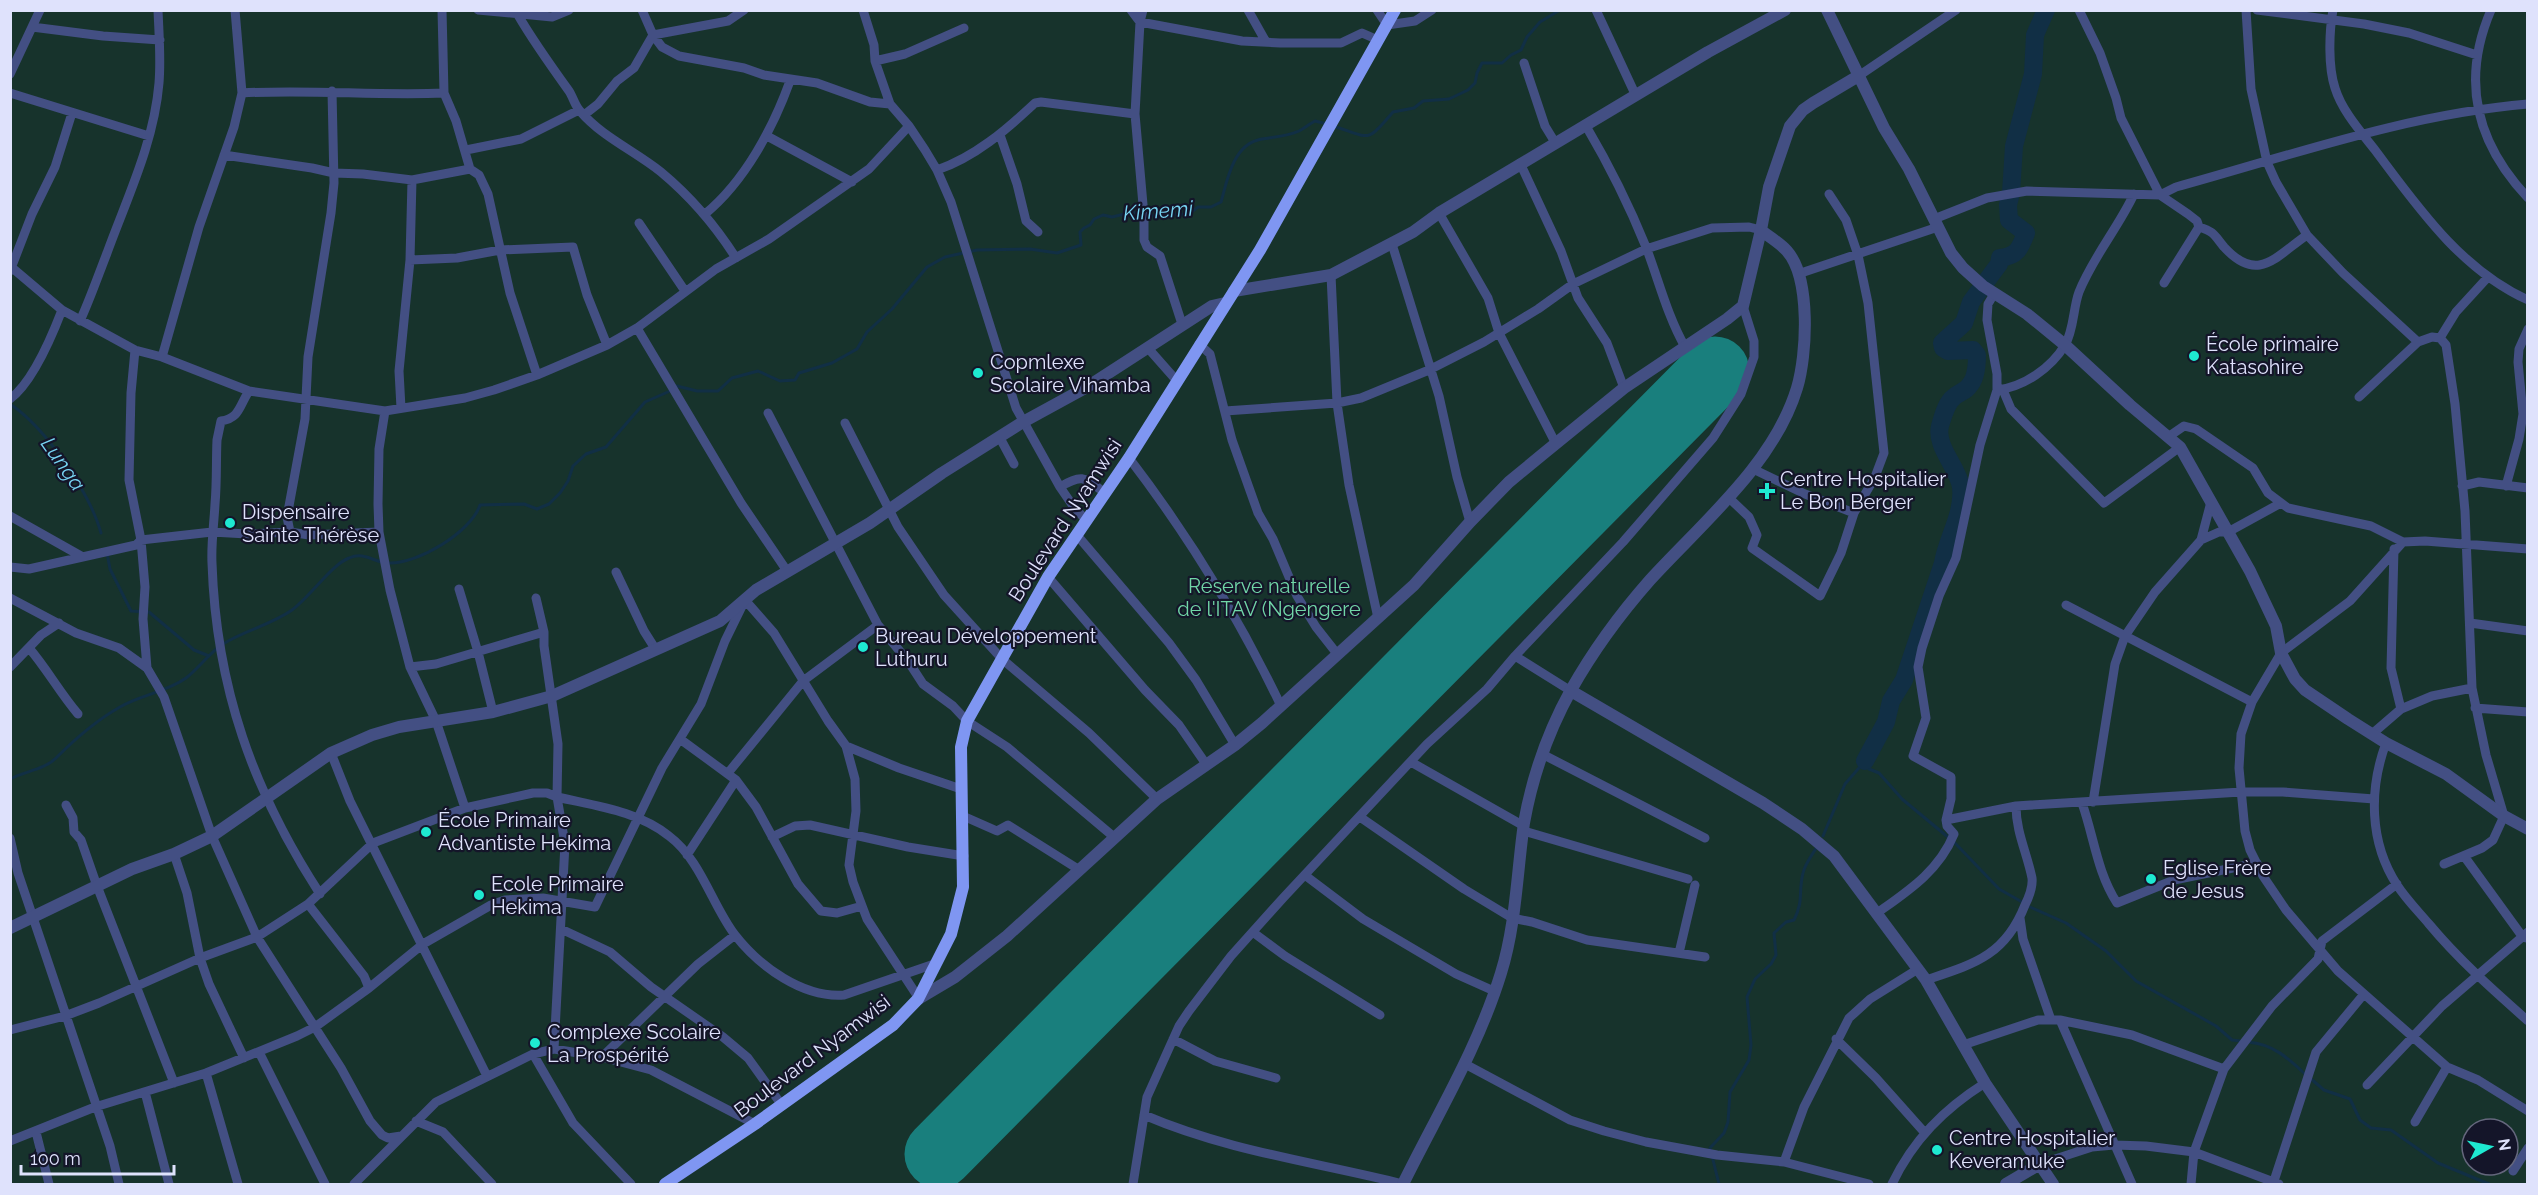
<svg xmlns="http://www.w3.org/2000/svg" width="2538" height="1195" viewBox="0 0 2538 1195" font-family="Raleway,sans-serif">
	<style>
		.green { fill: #17332c; fill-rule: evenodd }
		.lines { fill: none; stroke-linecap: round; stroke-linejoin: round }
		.stream { stroke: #112f45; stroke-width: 3 }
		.river { stroke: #112f45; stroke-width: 18 }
		.runway { stroke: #197f7d; stroke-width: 69 }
		.minor { stroke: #434f83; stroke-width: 9 }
		.tertiary { stroke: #434f83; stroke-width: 12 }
		.secondary { stroke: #7f96f2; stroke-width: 12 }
		.poi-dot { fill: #1ee9d1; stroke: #141529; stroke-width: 2 }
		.labels { text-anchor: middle; stroke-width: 4.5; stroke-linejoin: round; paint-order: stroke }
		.poi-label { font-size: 20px; fill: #dfe2fc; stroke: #141529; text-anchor: start }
		.street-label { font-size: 20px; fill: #dfe2fc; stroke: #141529 }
		.park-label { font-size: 20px; fill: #71d6a7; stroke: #141529 }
		.water-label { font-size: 21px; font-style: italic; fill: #77d4f2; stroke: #141529 }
	</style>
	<rect width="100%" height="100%" fill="#141529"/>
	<!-- green -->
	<path class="green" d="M10 11H2527V1184H11ZM2472 1129H2508V1165H2472Z"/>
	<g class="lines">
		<!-- stream -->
		<path class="stream" d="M1333 126C1372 138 1365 144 1393 112L1414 108 1423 101 1449 99 1468 90 1475 83 1477 73 1482 63H1502L1511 55 1521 50 1527 37 1540 22 1560 10
			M677 386 697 391H718L732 378 758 371 780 381 795 380 799 373 832 363 857 349 867 332 892 309 927 267 945 257 977 250 1030 249 1057 253 1081 245 1080 232 1084 228 1090 225 1094 219 1103 215 1112 217 1133 212 1144 216 1189 214 1198 207H1211L1221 202C1227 181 1233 146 1258 140 1271 137 1286 137 1299 131 1305 128 1309 124 1315 121L1327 124
			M10 404C45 427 90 493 101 533
			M107 553 110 569 131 611 149 612 194 650 209 656
			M10 779C25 771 44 770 56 758 75 739 95 721 120 707 140 695 167 692 186 678 199 668 209 653 223 644 245 630 271 625 292 610 311 596 331 565 349 558 365 551 374 563 389 563 418 564 471 532 480 505L524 504 537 509 549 504 560 493 568 481 573 466 586 454 606 447 645 402 670 391
			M1823 836 1845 784 1865 761 1869 769 1879 773 1902 799 1949 838
			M1954 842 1999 889 2022 902
			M2030 907 2066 923 2106 951 2136 981 2216 1026 2232 1040 2241 1041
			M2248 1042C2273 1044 2288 1058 2306 1075
			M2311 1079 2324 1090 2350 1099 2360 1120 2371 1128 2391 1130 2438 1163 2489 1184
			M1719 1184 1710 1148 1724 1133 1728 1122 1730 1092 1749 1060 1751 1045 1747 997 1755 979 1771 964 1776 955 1774 933 1786 922 1794 920C1804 900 1798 893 1803 873 1805 864 1812 855 1817 847"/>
		<!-- river -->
		<path class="river" d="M1865 761 1886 722 1891 701 1904 680 1943 563C1947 538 1964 514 1961 487 1958 467 1935 447 1940 426 1943 416 1946 403 1954 397 1958 393 1966 391 1969 386 1976 379 1977 364 1977 355L1973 350 1948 351 1943 348 1942 343 1964 323 1971 302 1999 264 2000 258C2017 256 2020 249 2026 233L2009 220 2008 205 2011 193 2014 146 2033 74 2035 35 2046 10"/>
		<!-- runway -->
		<path class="runway" d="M939 1154 1715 371"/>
		<!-- minor -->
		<path class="minor" d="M442 10 444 93 456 121 470 169 479 175 488 194 510 293 537 375
			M478 10 552 17 569 10
			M642 10 653 35 662 47 679 56 744 68 764 75 817 83 870 102 890 104
			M863 10 874 45 875 61 890 104 909 126 925 150 937 170 951 202 1016 408 1060 487 1073 506 1086 520
			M1131 10 1140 22 1242 41 1280 43H1341L1362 33 1378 40
			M1143 10 1140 22 1135 114 1144 216V240L1147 247 1160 256 1182 324
			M1248 10 1266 42
			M1377 10 1387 25 1415 21 1432 10
			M1596 10 1636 96
			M2079 10 2100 53 2116 98 2121 118 2160 195 2188 214 2197 221 2199 227C2215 232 2214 235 2224 247 2258 284 2275 257 2307 235
			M2246 10 2251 89 2267 162 2276 182 2307 235 2343 273 2418 342 2432 337 2440 338
			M2257 10 2364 24 2409 33 2477 55
			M2333 10C2329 32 2328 67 2335 88 2342 111 2361 132 2375 150 2417 206 2461 270 2528 300
			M2491 10C2461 80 2476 143 2528 198
			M518 15C533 41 551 66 569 91 573 97 575 106 580 111 602 137 635 151 661 172 691 197 715 225 736 258
			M32 27 103 36 160 40
			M875 61 905 54 964 28
			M1524 63 1545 126 1556 144
			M10 74 40 10
			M1860 75 1956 10
			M10 93 149 136
			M242 93C310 89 377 96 444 93
			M584 115 598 104 617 81 634 68 653 35 728 21 744 10
			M1586 126C1609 165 1629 205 1646 247 1659 281 1667 315 1685 347
			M1000 135 1017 184 1026 221 1038 232
			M767 136 852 182
			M466 150 521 139 579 110
			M224 155 312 168 334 173 363 174 412 180 470 169
			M1520 163 1561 251 1578 298 1607 343 1624 388
			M937 170C975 157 1006 130 1035 103L1041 102 1135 114
			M1439 213 1488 298 1499 333 1556 444
			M705 214C745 181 773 128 790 81
			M1934 219 1987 198 2027 191 2160 195 2176 187C2292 155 2408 114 2528 104
			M639 223 685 291
			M1392 244 1439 396 1457 477 1470 522
			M410 260 457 258 500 250 573 247 587 295 607 345
			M10 266 62 310 135 350 162 357 249 391 385 411 465 398 494 390 537 375 607 345 637 328 716 269 769 239 869 169 909 126
			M10 271 32 214 55 167 72 113
			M1798 274 1938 227
			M1331 275 1337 403 1349 485 1378 618
			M2164 283 2199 227
			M80 321C90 299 98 276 107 253 127 198 154 143 159 83 161 59 159 35 158 10
			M637 328 741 503 787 571
			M2440 338 2446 345 2455 404 2465 511 2472 688 2486 755 2504 816 2493 840 2482 848 2444 864
			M2440 338 2456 312 2488 277
			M1199 344 1210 354 1232 440 1258 513 1273 539 1297 596 1316 627 1338 655
			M1147 347 1177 381
			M135 350 131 393 129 480 141 540 145 587 143 619 147 668
			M162 357 199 227 234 127 242 93 235 10
			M1997 390C2024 387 2051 368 2065 345 2074 330 2073 308 2079 292 2093 257 2118 228 2134 194
			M2003 390 2011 409 2104 503 2180 447
			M249 391C239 406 240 418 221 421L217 440C216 461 217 482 215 504 214 524 211 543 212 563 216 687 253 791 320 894
			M2359 397 2418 342
			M10 399C33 382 52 336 62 310
			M401 408 399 371 410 260 412 180
			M385 411 379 449 378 504 379 532 390 590 410 667 436 721 465 808
			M1225 411 1337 403 1361 398 1429 370 1484 342 1538 309 1573 284 1646 249 1712 228 1749 227 1761 230
			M768 413 878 625 908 661 923 684 953 706 967 721 1007 747 1114 837
			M845 423 898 527 944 595 1002 659 1089 733 1157 799
			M2168 437 2184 426 2196 429 2253 468 2268 493 2288 508 2371 526 2403 542
			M1000 438 1014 464
			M1129 458C1188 535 1239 618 1281 706
			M1753 469 1805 494 1854 513
			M2462 486 2479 482 2528 488
			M2506 486 2519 439 2523 414 2518 362 2519 349 2528 329
			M1060 487C1083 473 1085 478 1105 493
			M1728 497 1749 517 1757 535 1752 548 1820 596 1841 553 1854 513 1875 477 1884 453 1868 303 1858 255 1846 220 1829 194
			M10 516 81 556
			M290 532 287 517 305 419 308 357 331 213 334 183 332 91
			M1076 534 1169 643 1196 680 1235 745
			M2201 540 2219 532H2228L2281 503
			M2394 549 2391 668 2401 709
			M2528 549 2425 541 2403 542 2350 601 2281 653 2252 702 2241 734 2239 768 2245 831 2250 850 2263 876 2286 910 2338 971 2447 1067 2478 1080 2528 1111
			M10 567 29 569 136 545 141 540 212 532 247 534 290 532 309 535 379 532
			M616 572 644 631 656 650
			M1048 577 1145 690 1179 725 1206 764
			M459 589 478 652 493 712
			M10 598 76 633 119 648 147 668 164 697 212 836 257 937 341 1068 370 1121 382 1135 388 1138 401 1136
			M536 598 544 632V646L558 744 557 797 565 844 554 1049
			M2066 605 2252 702
			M2470 623 2528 631
			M29 648C47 669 60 693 78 714
			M1515 656 1571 691
			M10 667 41 635 59 623
			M410 667 436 664 544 632
			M2475 708 2528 712
			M2372 734 2401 709 2432 696 2472 688
			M680 739 736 780 756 807 798 884 821 911 837 913 862 906
			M2386 743C2369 789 2369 842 2397 885 2406 899 2418 911 2429 924 2459 960 2493 990 2528 1021
			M846 746 899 768 961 789
			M331 753 350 801 487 1076
			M1544 755 1705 838
			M1411 762 1524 826
			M728 773 803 681 878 625
			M2093 802 2115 664 2125 636 2155 592 2201 540 2211 502
			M2082 803C2094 837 2097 872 2117 903L2174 880 2257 863
			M66 805 73 818 74 832 81 840 97 886 174 1083
			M963 816 997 831 1008 825 1078 869
			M1360 817 1464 889 1512 918 1532 922 1587 940 1705 957
			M1946 820 2016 806
			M1524 831 1688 879
			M772 837 795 826 810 825 908 847 964 856
			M10 838 18 873 110 1146 119 1184
			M174 854 187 893 200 958 209 984 244 1058
			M687 855 736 780
			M2464 856 2522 936 2526 938
			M1306 876 1363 919 1456 974 1494 991
			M308 904 364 976 369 988
			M1877 913C1908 891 1939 871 1954 834L1947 826 1946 820 1951 799V777L1913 756 1926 718 1918 667 1922 648 1939 596 1956 558 1980 445 1997 390V374L1987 320 1988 304 1994 294
			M2020 918 2023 939 2051 1020
			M561 929 610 952 651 987 723 1037 748 1058 781 1104
			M1254 933 1285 956 1380 1015
			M1679 953 1695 885
			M1926 980C1974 964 2005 956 2025 905 2029 897 2033 887 2032 878 2027 853 2016 832 2016 806L2241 792H2283L2374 799
			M2060 1020 2132 1184
			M10 1030 65 1016 99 1003 200 958 257 937 308 904 373 843 465 808 533 793H547L557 797C596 806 638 811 669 836 701 860 712 905 735 935 760 967 803 998 844 995L937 963
			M1173 1039 1215 1061 1276 1078
			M1836 1039 1876 1078 1925 1133
			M1963 1045 2038 1020H2060L2132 1035 2224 1069
			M259 1052 325 1184
			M533 1054 573 1123 631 1184
			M602 1057 698 964 735 935
			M1465 1064 1570 1120 1604 1131 1646 1142 1717 1155 1784 1162 1869 1184
			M206 1073 238 1184
			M2367 1085 2442 1006 2528 932
			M145 1092 169 1184
			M1144 1115C1228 1151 1315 1162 1403 1184
			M416 1121 443 1132 492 1184
			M2415 1122 2447 1067
			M36 1132 49 1184
			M10 1141 95 1107 206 1073 297 1036 315 1027 369 988 423 944 491 905 505 900 543 898 595 907 662 768 701 704 725 641 745 600 774 633 828 721 846 746 855 779 856 811 849 865 853 882 867 919 918 997
			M1784 1162 1804 1107 1849 1018 1870 999 1918 969
			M2040 1164 2092 1147 2114 1145 2146 1146 2194 1152 2279 1184
			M2513 1171 2528 1148
			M354 1184 436 1102 533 1054 554 1049 602 1057 651 1070 755 1124
			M1133 1184 1147 1097 1179 1026 1189 1011 1231 956 1284 897 1427 744 1487 689 1515 656 1623 542 1713 438 1741 394 1754 357V341L1743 306
			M1892 1184C1913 1140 1944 1109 1985 1083
			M2191 1184 2194 1152 2224 1069 2272 1006 2318 959 2322 941 2397 884
			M2273 1184 2316 1052 2364 994"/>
		<!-- tertiary -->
		<path class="tertiary" d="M1827 10 1884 128 1909 169 1951 253 1963 268 1983 286 2027 314 2065 345 2130 405 2180 447 2250 571 2276 626 2281 653 2295 679 2305 690 2348 719 2386 743 2446 774 2504 816 2528 829
			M1234 291 1331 275 1413 232 1439 213 1708 52 1785 10
			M1571 691 1763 803 1802 829 1834 856 1926 980 1985 1083 2053 1184
			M10 928 132 869 174 854 212 836 331 753 372 735 399 727 493 712 552 696 720 621 756 590 870 523 942 473 1023 422 1087 387 1212 306 1225 303
			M918 999 955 977 1007 936 1157 799 1235 745 1262 723 1414 585 1470 522 1509 482 1543 454 1624 388 1727 319 1743 306 1761 230 1769 187 1790 126 1803 110 1813 103 1860 75
			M1403 1184C1437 1115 1478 1048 1501 973 1516 925 1517 872 1524 823 1532 778 1549 730 1571 690 1593 651 1620 614 1650 580 1702 523 1774 464 1797 388 1807 355 1811 278 1787 251 1780 243 1769 237 1761 230
			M2006 1184 2040 1164"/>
		<!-- secondary -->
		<path class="secondary" d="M665 1184 755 1124 893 1025 918 999 951 934 963 887 961 747 967 721 1048 577 1129 458 1260 250 1395 10"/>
	</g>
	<!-- markers -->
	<g class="poi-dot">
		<circle cx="2194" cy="356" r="6"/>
		<circle cx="978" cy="373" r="6"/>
		<path d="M1764 482h6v6h6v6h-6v6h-6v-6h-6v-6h6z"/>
		<circle cx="230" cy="523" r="6"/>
		<circle cx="863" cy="647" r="6"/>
		<circle cx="426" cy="832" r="6"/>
		<circle cx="2151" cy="879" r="6"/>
		<circle cx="479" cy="895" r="6"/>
		<circle cx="535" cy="1043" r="6"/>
		<circle cx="1937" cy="1150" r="6"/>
	</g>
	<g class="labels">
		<!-- poi labels -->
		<g class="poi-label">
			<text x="2206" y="351">École primaire<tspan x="2206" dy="23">Katasohire</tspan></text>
			<text x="990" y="369">Copmlexe<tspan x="990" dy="23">Scolaire Vihamba</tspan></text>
			<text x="1780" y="486">Centre Hospitalier<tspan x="1780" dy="23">Le Bon Berger</tspan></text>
			<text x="242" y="519">Dispensaire<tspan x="242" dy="23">Sainte Thérèse</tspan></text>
			<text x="875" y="643">Bureau Développement<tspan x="875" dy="23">Luthuru</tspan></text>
			<text x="438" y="827">École Primaire<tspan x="438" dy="23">Advantiste Hekima</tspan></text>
			<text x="2163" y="875">Eglise Frère<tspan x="2163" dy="23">de Jesus</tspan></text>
			<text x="491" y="891">Ecole Primaire<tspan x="491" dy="23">Hekima</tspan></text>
			<text x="547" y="1039">Complexe Scolaire<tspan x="547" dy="23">La Prospérité</tspan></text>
			<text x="1949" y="1145">Centre Hospitalier<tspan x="1949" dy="23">Keveramuke</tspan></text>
		</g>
		<!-- street labels -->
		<g class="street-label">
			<text transform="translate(1065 520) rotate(-57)" y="7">Boulevard Nyamwisi</text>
			<text transform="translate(812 1056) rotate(-37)" y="7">Boulevard Nyamwisi</text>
		</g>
		<!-- park labels -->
		<g class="park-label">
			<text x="1269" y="593">Réserve naturelle<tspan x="1269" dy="23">de l'ITAV (Ngengere</tspan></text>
		</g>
		<!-- water labels -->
		<g class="water-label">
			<text transform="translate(1158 211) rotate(-4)" y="7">Kimemi</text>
			<text transform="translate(63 464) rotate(55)" y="7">Lunga</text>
		</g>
	</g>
	<!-- border -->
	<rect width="2538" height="1195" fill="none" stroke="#dfe2fc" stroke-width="24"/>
	<!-- north arrow -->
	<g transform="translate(2490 1147) rotate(81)"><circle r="28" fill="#141529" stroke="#65677d" stroke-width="1.5"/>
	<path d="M0-4.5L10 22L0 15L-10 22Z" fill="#1ee9d1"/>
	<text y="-9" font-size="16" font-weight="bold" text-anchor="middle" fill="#dfe2fc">N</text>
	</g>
	<!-- scale -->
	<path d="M21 1165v9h153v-9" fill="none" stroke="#dfe2fc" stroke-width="3"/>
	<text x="30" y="1165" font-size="18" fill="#dfe2fc" stroke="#141529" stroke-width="4.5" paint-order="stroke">100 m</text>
</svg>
